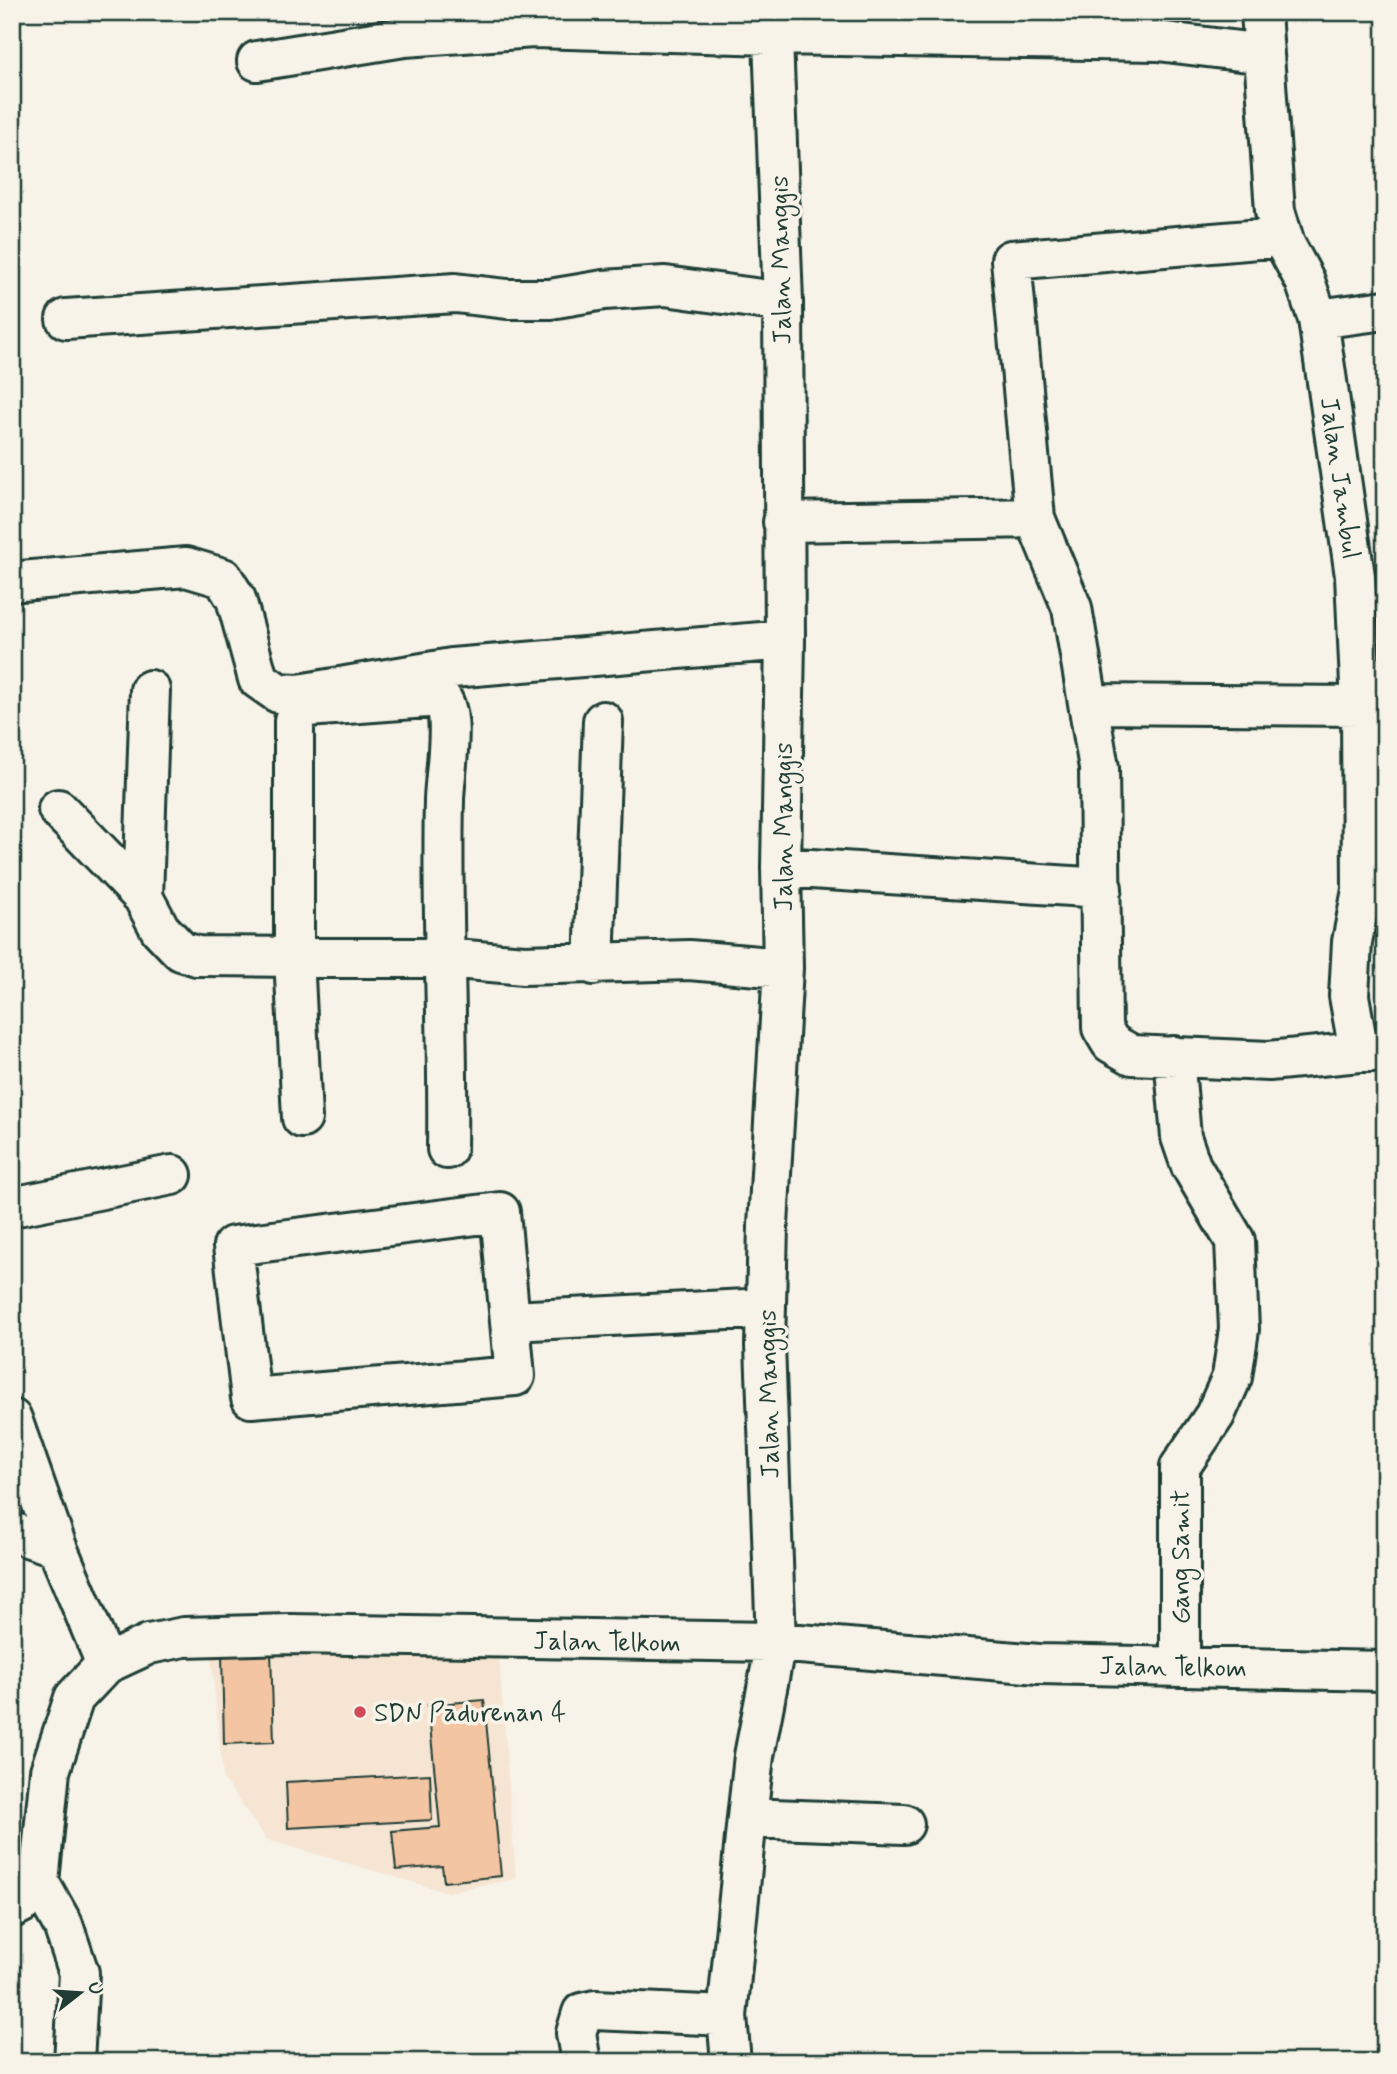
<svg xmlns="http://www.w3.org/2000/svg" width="1397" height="2074" viewBox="0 0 1397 2074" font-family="Mynerve,sans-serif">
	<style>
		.built { fill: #f6e5d3 }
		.building { fill: #f4c5a3; stroke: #1f3d34; stroke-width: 2 }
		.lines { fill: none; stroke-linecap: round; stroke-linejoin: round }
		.minor-casing { stroke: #1f3d34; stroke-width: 44 }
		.minor { stroke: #f7f3e8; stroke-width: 38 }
		.poi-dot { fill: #d1495b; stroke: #f7f3e8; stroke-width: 2.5 }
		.labels { text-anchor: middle; stroke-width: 7; stroke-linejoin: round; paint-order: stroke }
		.street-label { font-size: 26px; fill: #1f3d34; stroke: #f7f3e8 }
		.poi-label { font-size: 26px; fill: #1f3d34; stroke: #f7f3e8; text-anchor: start }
	</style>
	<rect width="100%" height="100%" fill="#f7f3e8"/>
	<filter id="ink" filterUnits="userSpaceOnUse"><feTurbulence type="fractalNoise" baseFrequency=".0143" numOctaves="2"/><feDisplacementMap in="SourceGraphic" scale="14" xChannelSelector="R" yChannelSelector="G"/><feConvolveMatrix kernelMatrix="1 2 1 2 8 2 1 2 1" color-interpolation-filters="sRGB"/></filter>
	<g filter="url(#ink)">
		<!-- built -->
		<path class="built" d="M210 1644 498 1645 516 1879 447 1892 267 1840 223 1778Z"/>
		<!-- building -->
		<path class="building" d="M271 1652 274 1742 224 1744 222 1654Z
			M484 1700 501 1876 444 1882 442 1866 396 1870 392 1831 440 1827 428 1705Z
			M430 1774 432 1820 288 1828 286 1782Z"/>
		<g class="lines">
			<defs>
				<path id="minor" d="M1261 12 1275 211 1285 244 1305 281 1318 319 1355 576 1361 706 1362 890 1352 942 1349 996 1359 1052H1385
					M257 61 404 37 534 28 774 35 1158 41 1264 54
					M1283 237 1011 260 1035 518 1072 608 1099 768 1102 1028 1111 1043 1132 1055 1269 1061 1359 1052
					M66 319 455 293 507 299H550L604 290 665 286 783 302
					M1318 319 1385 310
					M783 522 1035 518
					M21 581 186 567 223 578 236 599 258 679 278 693 299 694 452 668 785 640
					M150 690 143 897 160 929 181 951 197 956 445 958 524 965 689 960 783 968
					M1089 704 1361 706
					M58 809 143 897
					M781 867 1102 888
					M594 965 603 721
					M1174 1056 1181 1137 1191 1166 1235 1241 1239 1329 1232 1377 1215 1415 1180 1467V1666
					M302 1118 294 956V720L301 708 307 707 440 697C457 713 444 777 444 801 441 917 449 1033 447 1149
					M12 1207 172 1175
					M500 1212 515 1376 251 1398 233 1246Z
					M512 1321 766 1308
					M12 1419 57 1547 106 1664
					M12 1532 57 1547
					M747 1818 904 1824
					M39 1882 63 1925 79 1973 74 2062
					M12 1908 22 1903 39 1882 50 1771 74 1698 106 1664 149 1644 184 1637 290 1634 776 1642 1039 1664 1385 1671
					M581 2062 576 2033 582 2013 595 2010 727 2016
					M731 2062 727 2016 747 1818 754 1756 776 1642 765 1345 768 1225 783 968 781 867 785 640 783 302 772 12"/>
			</defs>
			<!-- minor casing -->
			<use href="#minor" class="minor-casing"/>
			<!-- minor -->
			<use href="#minor" class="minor"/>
		</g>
	</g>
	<!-- markers -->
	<circle class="poi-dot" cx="360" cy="1712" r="7"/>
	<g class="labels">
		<!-- street labels -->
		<g class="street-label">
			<text transform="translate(780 260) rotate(-91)" y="9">Jalan Manggis</text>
			<text transform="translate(1341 478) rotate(82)" y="9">Jalan Jambul</text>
			<text transform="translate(783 827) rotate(-90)" y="9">Jalan Manggis</text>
			<text transform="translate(768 1394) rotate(-91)" y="9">Jalan Manggis</text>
			<text transform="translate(1180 1557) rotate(-90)" y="9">Gang Samit</text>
			<text transform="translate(607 1641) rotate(1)" y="9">Jalan Telkom</text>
			<text transform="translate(1173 1666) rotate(1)" y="9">Jalan Telkom</text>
		</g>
		<!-- poi labels -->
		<g class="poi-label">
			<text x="374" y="1721">SDN Padurenan 4</text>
		</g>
	</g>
	<!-- margin -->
	<rect width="1397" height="2074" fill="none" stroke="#f7f3e8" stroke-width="42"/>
	<rect x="21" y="21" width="1355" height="2032" fill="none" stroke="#1f3d34" stroke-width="2.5" filter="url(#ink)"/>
	<!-- north arrow -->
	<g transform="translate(80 1993) rotate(73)" stroke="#f7f3e8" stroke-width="5" paint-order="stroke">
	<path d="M0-5L12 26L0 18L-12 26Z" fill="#1f3d34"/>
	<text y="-10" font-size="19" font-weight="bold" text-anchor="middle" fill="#1f3d34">U</text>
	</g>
</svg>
